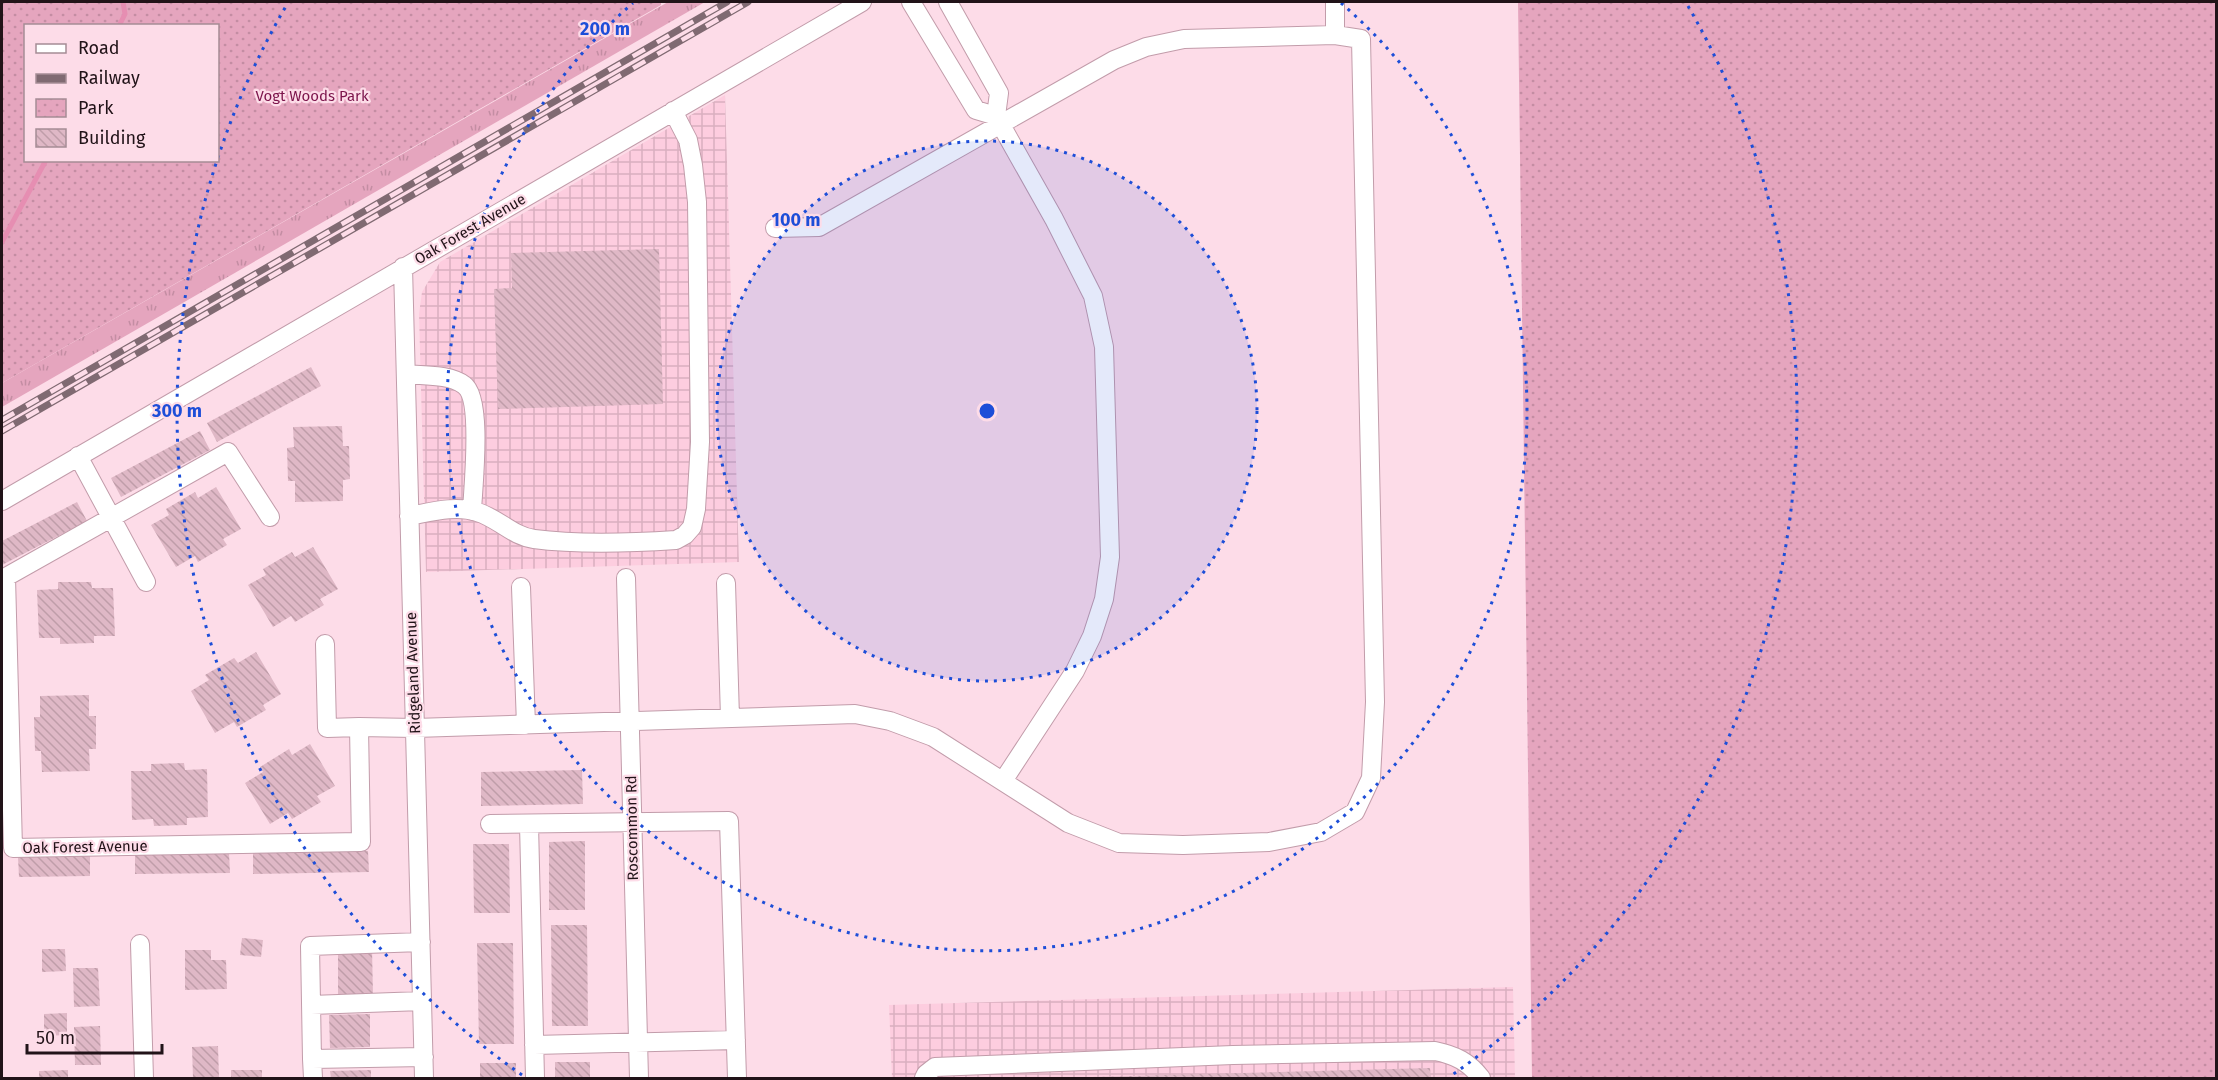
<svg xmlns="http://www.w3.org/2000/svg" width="2218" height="1080" viewBox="0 0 2218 1080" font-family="'Fira Sans',sans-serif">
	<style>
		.industrial { fill: url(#industrial-grid) }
		.grass { fill: url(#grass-tufts) }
		.park { fill: url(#park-dots); fill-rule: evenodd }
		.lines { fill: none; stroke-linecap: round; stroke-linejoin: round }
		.stream { stroke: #e68eb2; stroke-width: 5 }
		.building { fill: url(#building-back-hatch) }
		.minor-casing { stroke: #c29caa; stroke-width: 20 }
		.minor { stroke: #fff; stroke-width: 18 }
		.rail-casing { stroke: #806a72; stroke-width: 7 }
		.rail { stroke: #fddce8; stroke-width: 4.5; stroke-dasharray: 14; stroke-linecap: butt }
		.ring { fill: none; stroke: #1d4ed8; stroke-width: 3; stroke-dasharray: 3 6 }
		.labels { text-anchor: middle; stroke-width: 4.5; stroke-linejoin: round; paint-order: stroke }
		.park-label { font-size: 15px; fill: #7c144b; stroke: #fddce8 }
		.street-label { font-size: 15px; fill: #211318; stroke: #fddce8 }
		.centre { fill: #1d4ed8; stroke: #fddce8; stroke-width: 3 }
		.ring-label { font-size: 18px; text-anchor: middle; font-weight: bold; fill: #1d4ed8; stroke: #fddce8; stroke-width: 4.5; stroke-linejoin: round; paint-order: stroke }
	</style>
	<defs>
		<pattern id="industrial-grid" width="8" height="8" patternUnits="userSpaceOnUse" patternTransform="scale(1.5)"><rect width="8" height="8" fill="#fdcddf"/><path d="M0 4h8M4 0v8" fill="none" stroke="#d9afbf"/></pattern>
		<pattern id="grass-tufts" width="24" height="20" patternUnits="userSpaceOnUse" patternTransform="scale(1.5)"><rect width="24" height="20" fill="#e5a5be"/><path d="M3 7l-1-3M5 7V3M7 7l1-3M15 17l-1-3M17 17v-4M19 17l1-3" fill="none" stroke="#c48da3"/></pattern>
		<pattern id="park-dots" width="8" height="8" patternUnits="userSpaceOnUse" patternTransform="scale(1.5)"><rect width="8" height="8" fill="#e5a5be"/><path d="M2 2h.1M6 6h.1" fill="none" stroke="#c48da3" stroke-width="1.8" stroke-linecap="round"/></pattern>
		<pattern id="building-back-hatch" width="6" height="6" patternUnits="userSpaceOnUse" patternTransform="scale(1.5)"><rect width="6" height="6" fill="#dfb8c6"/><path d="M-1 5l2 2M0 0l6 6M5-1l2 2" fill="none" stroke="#bf9da9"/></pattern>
	</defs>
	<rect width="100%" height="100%" fill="#fddce8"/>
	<!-- industrial -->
	<path class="industrial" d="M725 95 739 562 426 572 419 314 422 292 440 262Z
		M1513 987 1515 1078H892L889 1005Z"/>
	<!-- grass -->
	<path class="grass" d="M668 2H705L2 407V383Z"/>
	<!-- park -->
	<path class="park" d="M2 2H661V5L2 383ZM26 26H218V160H26Z
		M1518 2H2216V1078H1532Z"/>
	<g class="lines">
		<!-- stream -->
		<path class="stream" d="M119 26 125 14 123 2
			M2 242 46 160"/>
	</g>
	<!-- building -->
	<path class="building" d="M659 249 663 404 498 409 494 289 512 288 511 253Z
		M311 367 321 386 217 442 207 423Z
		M342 426 343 446H349L350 479 343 480V501L295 502V481H288L287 448 294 447 293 427Z
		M200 431 210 450 121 497 111 478Z
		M216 487 241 529 223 539 227 545 198 562 195 556 176 567 151 525 169 515 166 509 195 492 198 498Z
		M77 502 87 521 2 565V541Z
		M313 547 338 589 320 599 324 605 295 622 291 616 273 627 248 585 266 575 263 569 292 552 295 557Z
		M58 582H91L92 588H113L115 636H94V643L60 644V638H39L37 590 58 589Z
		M256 652 281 694 263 705 266 710 237 727 234 722 215 733 191 691 209 680 205 675 234 658 238 663Z
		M89 695V716H96V749H89L90 771 42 772 41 751H35L34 717H40V696Z
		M310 744 335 786 317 796 321 802 292 819 288 813 270 824 245 783 263 772 260 767 289 749 292 755Z
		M184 763 185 770 207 769 208 817 187 818V825L154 826 153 819 132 820 131 771H151V764Z
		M582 770 583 804 481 806V772Z
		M585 841V910H549V842Z
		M473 844H509L510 913H474Z
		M368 851 369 872 253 874V853Z
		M229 853 230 873 135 874V855Z
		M90 855V876L19 877 18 857Z
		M551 925H587L588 1026H552Z
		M242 938 263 940 261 957 240 955Z
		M477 943H513L514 1044H479Z
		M372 948 373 996H338V949Z
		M42 949H65L66 971 42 972Z
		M185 950H211V960H226L227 989 185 990Z
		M73 968H98L100 1006 74 1007Z
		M67 1013V1035L44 1036V1014Z
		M370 1014V1047L330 1048 329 1015Z
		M100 1026 101 1065H75L74 1027Z
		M218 1046 219 1078H193L192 1047Z
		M555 1062H590V1078H555Z
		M480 1063H516V1078H480Z
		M1430 1068 1431 1078H1092V1077Z
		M68 1070V1078H39V1071Z
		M231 1070H262V1078H231Z
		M371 1070V1078H331L330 1071Z"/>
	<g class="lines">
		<defs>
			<path id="minor" d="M911 2 976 110 996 116
				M948 2 999 93 996 116 1054 219 1093 296 1104 347 1110 557 1104 599 1092 636 1075 671 1003 781
				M1335 2V35
				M403 267 424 1078
				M406 374C424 376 449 374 464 385 483 398 473 487 472 511
				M78 456 146 582
				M2 501 862 2
				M409 516C431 512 456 505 477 512 498 518 512 536 534 539 580 545 630 543 676 540L685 535 692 527 696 509 700 442 697 202 693 165 688 140 673 111
				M270 517 228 452 6 577 13 848 361 842 359 727 415 728 855 714 890 721 933 737 1068 823 1119 843 1183 845 1269 842 1321 832 1355 812 1371 778 1375 702 1361 39 1335 35 1184 39 1146 47 1114 60 819 227 775 228
				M626 578 639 1078
				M726 583 730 718
				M521 587 526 725
				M325 644 327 728 359 727
				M490 824 729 821 737 1078
				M529 824 535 1078
				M421 942 310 946 312 1059 424 1057
				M140 944 144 1078
				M311 1005 422 1001
				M534 1045 736 1040
				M312 1059 313 1078
				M924 1078 926 1074 935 1067 1233 1055 1435 1051C1455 1055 1469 1062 1481 1078"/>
		</defs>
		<!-- minor casing -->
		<use href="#minor" class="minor-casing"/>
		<!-- minor -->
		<use href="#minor" class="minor"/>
		<defs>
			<path id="rail" d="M2 420 727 2
				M2 431 748 2"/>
		</defs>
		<!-- rail casing -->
		<use href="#rail" class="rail-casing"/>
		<!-- rail -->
		<use href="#rail" class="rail"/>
	</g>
	<!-- distance rings -->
	<circle cx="987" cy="411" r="270" fill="#1d4ed8" fill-opacity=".12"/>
	<g class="ring">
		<circle cx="987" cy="411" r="270"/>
		<path d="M1341 3A540 540 0 1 1 633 3"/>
		<path d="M522 1075A810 810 0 0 1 286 6M1688 6A810 810 0 0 1 1452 1075"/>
	</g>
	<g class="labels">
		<!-- park labels -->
		<g class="park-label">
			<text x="312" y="101">Vogt Woods Park</text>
		</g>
		<!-- street labels -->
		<g class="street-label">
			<text transform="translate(470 229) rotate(-30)" y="5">Oak Forest Avenue</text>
			<text transform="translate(413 673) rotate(-92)" y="5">Ridgeland Avenue</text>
			<text transform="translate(632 828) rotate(-91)" y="5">Roscommon Rd</text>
			<text transform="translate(85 847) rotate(-1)" y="5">Oak Forest Avenue</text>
		</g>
	</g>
	<circle cx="987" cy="411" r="9" class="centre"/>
	<g class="ring-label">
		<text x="605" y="35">200 m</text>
		<text x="796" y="226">100 m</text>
		<text x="177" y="417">300 m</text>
	</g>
	<!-- border -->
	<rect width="2218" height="1080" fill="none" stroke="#211318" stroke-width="6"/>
	<!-- legend -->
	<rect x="24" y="24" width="195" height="138" fill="#fddce8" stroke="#a58c95" stroke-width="1.5"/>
	<rect x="36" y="44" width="30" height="9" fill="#ffffff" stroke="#a58c95" stroke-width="1.5"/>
	<text x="78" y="54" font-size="18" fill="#211318">Road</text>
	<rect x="36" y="74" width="30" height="9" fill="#806a72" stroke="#a58c95" stroke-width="1.5"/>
	<text x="78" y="84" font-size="18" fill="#211318">Railway</text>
	<rect x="36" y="99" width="30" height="18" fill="url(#park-dots)" stroke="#a58c95" stroke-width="1.5"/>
	<text x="78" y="114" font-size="18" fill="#211318">Park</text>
	<rect x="36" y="129" width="30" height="18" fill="url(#building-back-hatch)" stroke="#a58c95" stroke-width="1.5"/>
	<text x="78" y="144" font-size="18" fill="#211318">Building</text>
	<!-- scale -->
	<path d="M27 1044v9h135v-9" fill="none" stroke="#211318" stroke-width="3"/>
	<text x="36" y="1044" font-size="18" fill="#211318" stroke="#fddce8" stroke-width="4.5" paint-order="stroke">50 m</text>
</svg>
